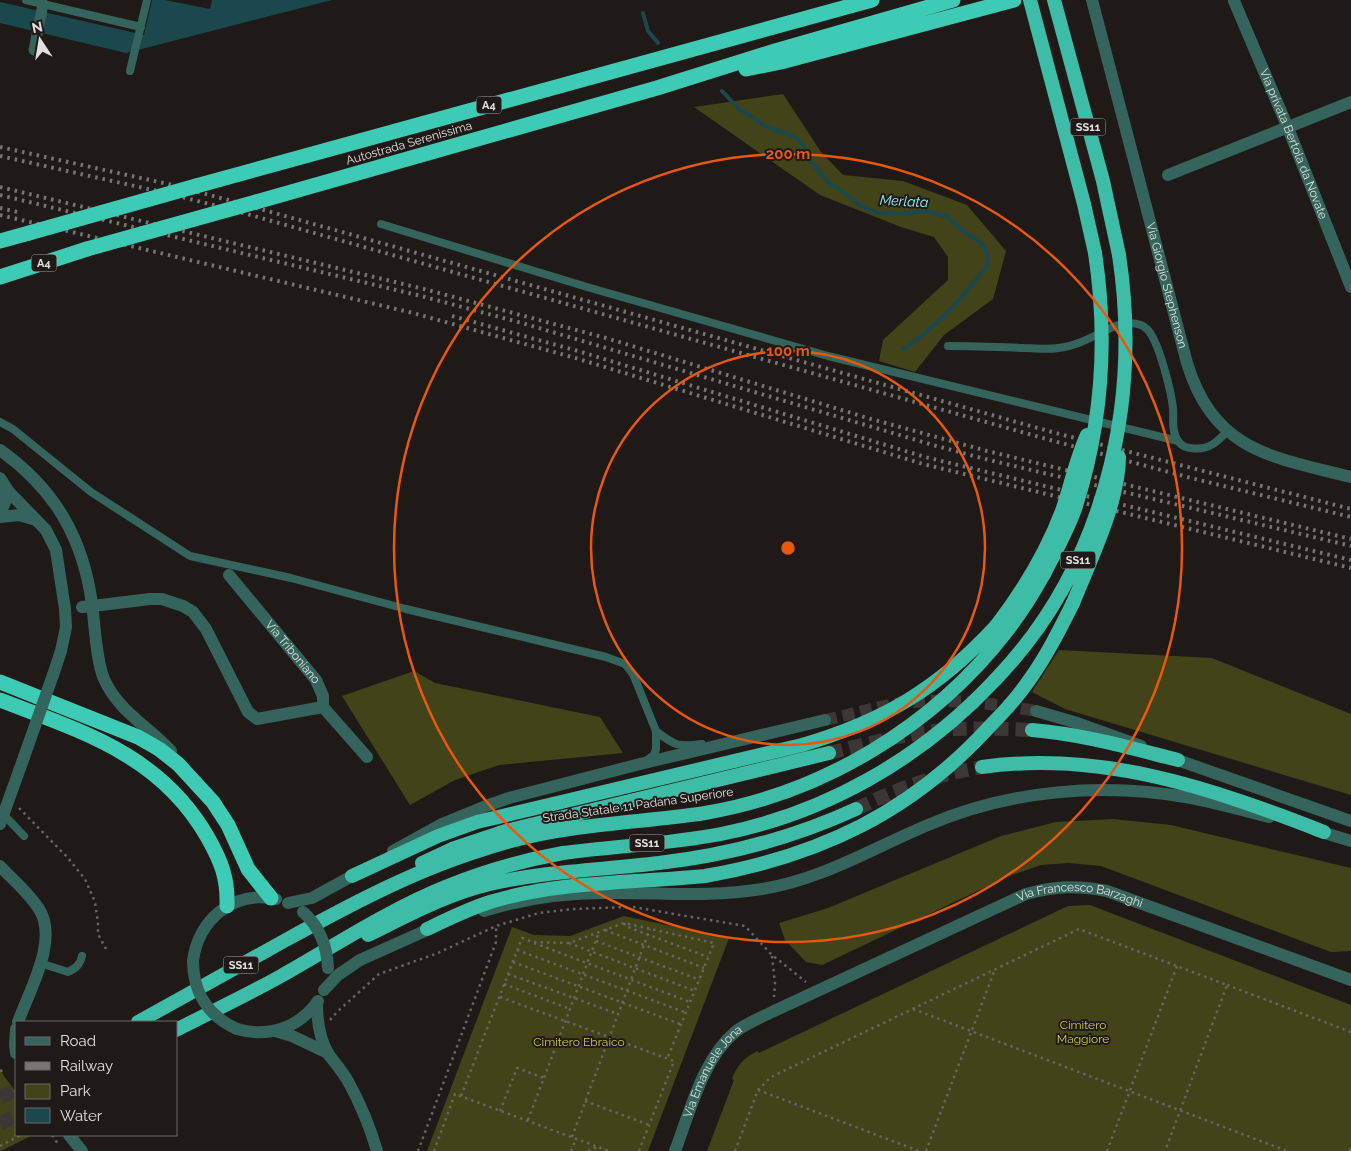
<svg xmlns="http://www.w3.org/2000/svg" width="1351" height="1151" viewBox="0 0 1351 1151" font-family="Raleway,sans-serif">
	<style>
		.green { fill: #424318 }
		.water { fill: #1b484c }
		.lines { fill: none; stroke-linecap: round; stroke-linejoin: round }
		.stream { stroke: #1b484c; stroke-width: 4 }
		.tertiary-tunnel { stroke: #3c3735; stroke-width: 12; stroke-dasharray: 12 6; stroke-linecap: butt }
		.trunk-tunnel { stroke: #3c3735; stroke-width: 14; stroke-dasharray: 14 7; stroke-linecap: butt }
		.path { stroke: #686461; stroke-width: 2.5; stroke-dasharray: 2.5 4; stroke-linecap: butt }
		.service { stroke: #34645b; stroke-width: 8 }
		.pedestrian { stroke: #34645b; stroke-width: 11 }
		.minor { stroke: #34645b; stroke-width: 12 }
		.tertiary { stroke: #34645b; stroke-width: 12 }
		.trunk { stroke: #3dbca8; stroke-width: 14 }
		.motorway { stroke: #3dcbb5; stroke-width: 15 }
		.rail { stroke: #797573; stroke-width: 4; stroke-dasharray: 2.5 5; stroke-linecap: butt }
		.minor-bridge { stroke: #34645b; stroke-width: 12 }
		.tertiary-bridge { stroke: #34645b; stroke-width: 12 }
		.trunk-bridge { stroke: #3dbca8; stroke-width: 14 }
		.motorway-bridge { stroke: #3dcbb5; stroke-width: 15 }
		.ring { fill: none; stroke: #e8590c; stroke-width: 2.5 }
		.labels { text-anchor: middle; stroke-width: 4; stroke-linejoin: round; paint-order: stroke }
		.shield { fill: #1f1a17; stroke: #a7a3a1; stroke-width: 1 }
		.shield-label { font-size: 11px; font-weight: bold; fill: #e1dedc }
		.street-label { font-size: 12px; fill: #e1dedc; stroke: #1f1a17 }
		.park-label { font-size: 12px; fill: #cacd46; stroke: #1f1a17 }
		.water-label { font-size: 14px; font-style: italic; fill: #93f4fc; stroke: #1f1a17 }
		.centre { fill: #e8590c; stroke: #1f1a17; stroke-width: 2.5 }
		.ring-label { font-size: 15px; text-anchor: middle; font-weight: bold; fill: #e8590c; stroke: #1f1a17; stroke-width: 4; stroke-linejoin: round; paint-order: stroke }
	</style>
	<rect width="100%" height="100%" fill="#1f1a17"/>
	<!-- green -->
	<path class="green" d="M783 94 821 152 843 175 903 181 967 205 1006 251 993 299 944 335 915 372 879 361 883 340 948 280V257L934 237 901 227 820 195 694 107Z
		M1059 650 1212 658 1351 714V795L1065 709 1032 692Z
		M414 671 435 683 600 717 623 753 499 765 455 780 410 805 342 696Z
		M1113 819 1171 825 1351 868V951L1331 952 1101 866 1069 863 1041 865 1007 877 822 965 806 962 785 940 779 923 828 908 1001 836 1056 822Z
		M1090 905 1351 1005V1151H707L734 1080 732 1079C737 1065 744 1058 757 1051L759 1053 1068 906Z
		M624 916 729 938 648 1151H427L512 927 534 935 570 936Z
		M0 1068 4 1076 16 1092V1135H33L1 1151H0Z"/>
	<!-- water -->
	<path class="water" d="M152 0H165L210 9 212 0H332L126 53 0 23V2L144 35Z"/>
	<g class="lines">
		<!-- stream -->
		<path class="stream" d="M643 13 648 31 658 43
			M722 91 739 109 767 127 794 136 803 145 809 160 830 184 837 187 861 206 878 213 900 214 927 211 948 217 964 232 977 240 985 248 988 259 987 266C961 299 939 325 904 349"/>
		<!-- tertiary-tunnel -->
		<path class="tertiary-tunnel" d="M825 720C849 715 872 708 896 704 942 697 991 703 1036 711"/>
		<!-- trunk-tunnel -->
		<path class="trunk-tunnel" d="M829 753C871 743 915 731 958 729 983 728 1007 729 1032 730
			M856 809C899 788 934 775 982 767
			M0 1098 16 1089
			M0 1124 16 1115"/>
		<!-- path -->
		<path class="path" d="M19 808 68 858 85 879 95 902 98 923V934L106 949
			M633 907 745 926 771 954 806 982
			M624 923 625 926 708 957
			M605 930 704 968
			M596 941 700 980
			M534 943 690 1002
			M569 943 695 991
			M517 950 687 1013
			M772 956 775 984 774 997
			M513 962 680 1024
			M508 974 618 1014
			M504 984 570 1009
			M1227 985 1351 1032
			M500 997 674 1061 639 1151
			M913 1009 1287 1151
			M330 1020 337 1012 379 974 438 953 496 926 539 913 573 909 627 907
			M0 1071 5 1070
			M758 1090 919 1151
			M461 1096 522 938 533 942 569 943 624 923 714 943 667 1059
			M585 1101 649 1125
			M500 1111 517 1068 544 1078
			M528 1120 599 932
			M52 1135 58 1144
			M572 1137 650 929
			M0 1146 21 1135
			M418 1151 496 942V926
			M434 1151 455 1094 609 1151
			M571 1151 576 1139
			M588 1151 597 1147
			M735 1151 758 1090 771 1077 1079 929 1227 985 1165 1151
			M926 1151 994 972
			M1107 1151 1177 966
			M1350 1151 1351 1147"/>
		<!-- service -->
		<path class="service" d="M26 0 141 27
			M130 71 147 0
			M381 224 587 287 828 356 1178 441
			M948 346C973 346 999 347 1024 348 1035 348 1047 350 1058 348 1077 346 1094 336 1111 328 1121 323 1138 320 1147 329 1159 341 1171 391 1173 408 1174 419 1171 431 1178 441 1184 451 1204 450 1213 444 1218 441 1222 436 1227 432
			M0 422 13 429 91 492 190 556 291 578 406 609 606 657 625 664 633 674 656 731V749L654 755 647 760
			M656 731C675 746 678 747 702 744
			M4 815 24 836
			M40 963 68 972C76 968 80 965 82 956"/>
		<!-- pedestrian -->
		<path class="pedestrian" d="M34 50 43 4"/>
		<!-- minor -->
		<g class="minor">
			<path id="s1" d="M1234 1 1288 128 1351 287"/>
			<path d="M1168 175 1351 102"/>
			<path d="M0 450C55 489 83 538 92 604 95 626 96 660 104 679 118 711 149 727 171 751"/>
			<path d="M0 478 9 492 46 530 56 550 65 609 66 627 61 651 53 675"/>
			<path d="M0 514 6 500 4 486"/>
			<path d="M0 517 19 515 36 520"/>
			<path id="s2" d="M229 575 316 680 323 696V707L367 757"/>
			<path d="M101 605 150 599H162L183 606 193 612 206 629 248 712 257 719 323 707"/>
			<path d="M0 824 24 757"/>
			<path d="M0 866C13 880 29 893 39 909 59 940 29 991 18 1022"/>
			<path d="M16 1029 15 1045 16 1053"/>
			<path d="M69 1135 82 1151"/>
		</g>
		<!-- tertiary -->
		<g class="tertiary">
			<path id="s3" d="M1092 0 1187 363C1214 451 1271 457 1351 477"/>
			<path d="M1036 711 1074 722 1141 746"/>
			<path d="M1169 757 1351 821"/>
			<path d="M1315 830 1351 841"/>
			<path d="M393 851 442 824 486 806 509 798 640 764 825 720"/>
			<path d="M288 903 312 898 361 871"/>
			<path d="M484 911C522 899 564 893 604 893 659 892 707 898 762 889 821 880 873 848 928 825 1009 790 1104 782 1191 798 1217 803 1243 810 1269 817"/>
			<path d="M193 961C198 920 233 890 276 899"/>
			<path d="M324 990 338 975 360 960 436 926"/>
			<path d="M317 1003C317 1021 319 1039 329 1055 336 1064 344 1073 349 1083 361 1105 370 1127 377 1151"/>
			<path d="M237 1029C269 1038 299 1028 318 1001"/>
			<path d="M275 1031 292 1036 328 1053"/>
			<path id="s4" d="M675 1151C690 1112 702 1060 735 1032 745 1024 760 1018 772 1012L1026 894C1055 886 1078 885 1107 891L1351 980"/>
		</g>
		<!-- trunk -->
		<path class="trunk" d="M1030 0 1084 204 1095 253
			M1054 0 1103 181 1119 255
			M1032 730C1082 734 1130 748 1178 760
			M982 767C1102 750 1214 789 1324 832
			M422 863 452 849 506 831 829 753
			M352 876 438 836 477 822 802 745C883 721 938 689 996 626
			M427 929C448 919 468 909 490 902 559 881 634 883 705 876 820 856 912 812 991 725 1005 711 1019 695 1030 679 1047 655 1060 629 1073 603
			M368 935C407 916 447 894 490 884 546 871 602 870 659 863 728 855 793 838 856 809
			M138 1022C187 995 236 968 284 941 346 907 411 872 478 851 508 841 539 833 570 829 615 822 660 820 705 813 823 793 934 726 1007 631 1021 613 1033 594 1044 574
			M176 1030C211 1012 247 995 281 976 317 956 351 934 387 915 441 885 502 864 563 853 615 846 669 844 721 834 827 813 922 758 995 680"/>
		<!-- motorway -->
		<path class="motorway" d="M746 69 781 62 1014 0
			M196 186 872 0
			M256 202 657 88 775 51 953 0
			M0 241 29 233
			M0 277 87 249
			M0 682 138 737 159 749 178 764 213 802 228 825 248 869 271 898
			M0 700C83 732 161 755 208 838 221 861 228 878 227 906"/>
		<!-- rail -->
		<path class="rail" d="M0 147 168 184 232 201 1052 432 1351 509
			M0 156 166 193 229 209 1050 440 1191 478 1351 517
			M0 187 424 289 606 338 871 419 987 451 1351 539
			M0 195 421 296 522 323 933 445 985 459 1351 546
			M0 208 22 213
			M0 215 413 313 572 357 923 464 1351 568
			M452 316 578 351 925 457 1351 560"/>
		<!-- minor-bridge -->
		<path class="minor-bridge" d="M82 607 101 605
			M24 757 53 675"/>
		<!-- tertiary-bridge -->
		<path class="tertiary-bridge" d="M303 912C320 927 327 945 328 968
			M193 961C193 992 208 1016 237 1029"/>
		<!-- trunk-bridge -->
		<path class="trunk-bridge" d="M1044 574C1055 553 1067 531 1075 509 1102 426 1108 339 1095 253
			M1073 603C1090 561 1119 502 1119 457
			M996 626C1023 591 1046 553 1062 511 1071 485 1076 459 1087 435
			M995 680C1103 568 1142 407 1119 255"/>
		<!-- motorway-bridge -->
		<path class="motorway-bridge" d="M29 233 196 186
			M87 249 256 202"/>
	</g>
	<!-- distance rings -->
	<g class="ring">
		<circle cx="788" cy="548" r="197"/>
		<circle cx="788" cy="548" r="394"/>
	</g>
	<g class="labels">
		<!-- shield labels -->
		<g class="shield">
			<rect x="476.5" y="96.5" width="25" height="17" rx="4"/>
			<rect x="1070.5" y="118.5" width="35" height="17" rx="4"/>
			<rect x="31.5" y="254.5" width="25" height="17" rx="4"/>
			<rect x="1060.5" y="551.5" width="35" height="17" rx="4"/>
			<rect x="629.5" y="834.5" width="35" height="17" rx="4"/>
			<rect x="223.5" y="956.5" width="35" height="17" rx="4"/>
		</g>
		<g class="shield-label">
			<text x="489" y="109">A4</text>
			<text x="1088" y="131">SS11</text>
			<text x="44" y="267">A4</text>
			<text x="1078" y="564">SS11</text>
			<text x="647" y="847">SS11</text>
			<text x="241" y="969">SS11</text>
		</g>
		<!-- street labels -->
		<g class="street-label">
			<text transform="translate(409 143) rotate(-16)" y="4">Autostrada Serenissima</text>
			<text dy="4" stroke="none"><textPath href="#s1" startOffset="155">Via privata Bertola da Novate</textPath></text>
			<text dy="4" stroke="none"><textPath href="#s3" startOffset="295">Via Giorgio Stephenson</textPath></text>
			<text dy="4" stroke="none"><textPath href="#s2" startOffset="100">Via Triboniano</textPath></text>
			<text transform="translate(638 805) rotate(-8)" y="4">Strada Statale 11 Padana Superiore</text>
			<text dy="4" stroke="none"><textPath href="#s4" startOffset="512">Via Francesco Barzaghi</textPath></text>
			<text dy="4" stroke="none"><textPath href="#s4" startOffset="89">Via Emanuele Jona</textPath></text>
		</g>
		<!-- park labels -->
		<g class="park-label">
			<text x="1083" y="1029">Cimitero<tspan x="1083" dy="14">Maggiore</tspan></text>
			<text x="579" y="1046">Cimitero Ebraico</text>
		</g>
		<!-- water labels -->
		<g class="water-label">
			<text transform="translate(904 201) rotate(3)" y="5">Merlata</text>
		</g>
	</g>
	<circle cx="788" cy="548" r="8" class="centre"/>
	<g class="ring-label">
		<text x="788" y="159">200 m</text>
		<text x="788" y="356">100 m</text>
	</g>
	<!-- legend -->
	<rect x="15" y="1021" width="162" height="115" fill="#1f1a17" stroke="#6d6866"/>
	<rect x="25" y="1037" width="25" height="8" fill="#34645b" stroke="#6d6866"/>
	<text x="60" y="1046" font-size="15" fill="#e1dedc">Road</text>
	<rect x="25" y="1062" width="25" height="8" fill="#797573" stroke="#6d6866"/>
	<text x="60" y="1071" font-size="15" fill="#e1dedc">Railway</text>
	<rect x="25" y="1084" width="25" height="15" fill="#424318" stroke="#6d6866"/>
	<text x="60" y="1096" font-size="15" fill="#e1dedc">Park</text>
	<rect x="25" y="1108" width="25" height="15" fill="#1b484c" stroke="#6d6866"/>
	<text x="60" y="1121" font-size="15" fill="#e1dedc">Water</text>
	<!-- north arrow -->
	<g transform="translate(40 40) rotate(348)" stroke="#1f1a17" stroke-width="4" paint-order="stroke">
	<path d="M0-4L9 19L0 12L-9 19Z" fill="#e1dedc"/>
	<text y="-8" font-size="14" font-weight="bold" text-anchor="middle" fill="#e1dedc">N</text>
	</g>
</svg>
